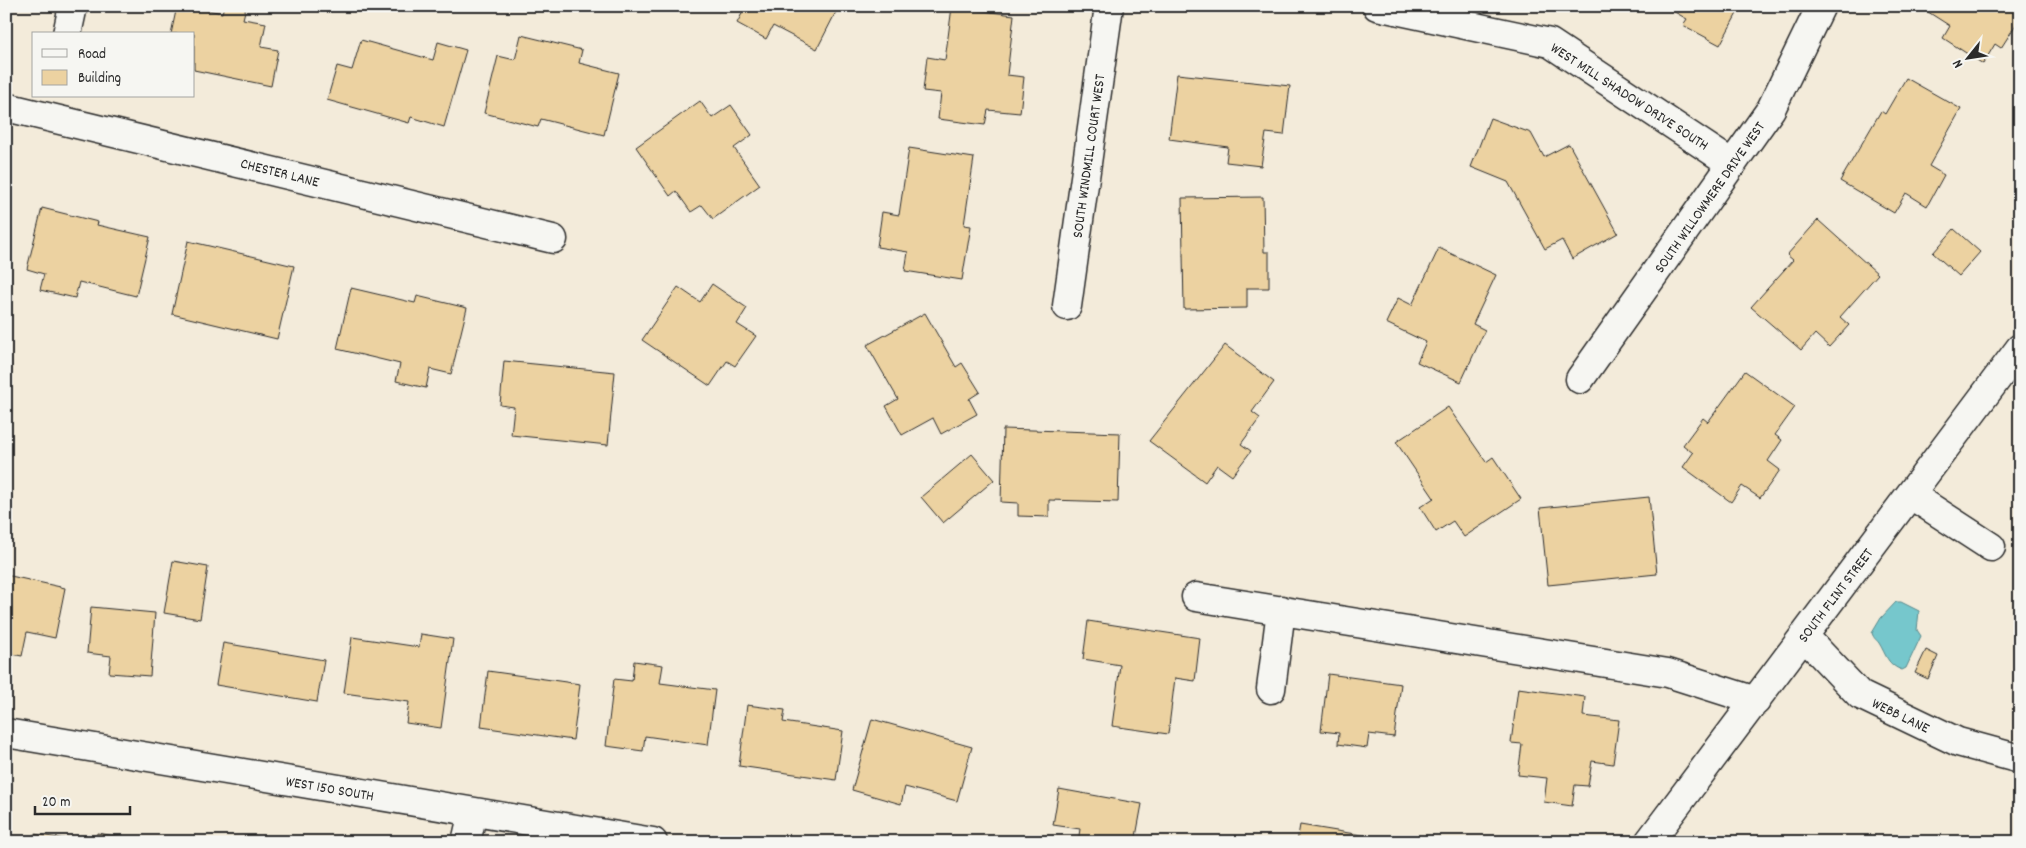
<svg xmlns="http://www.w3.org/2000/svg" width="2026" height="848" viewBox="0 0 2026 848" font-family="Dekko,sans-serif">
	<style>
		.water { fill: #76c7cc; stroke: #58898c }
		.building { fill: #ecd2a1; stroke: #2b2b2b }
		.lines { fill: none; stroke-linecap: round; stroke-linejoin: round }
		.minor-casing { stroke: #2b2b2b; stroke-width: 31 }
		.major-casing { stroke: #2b2b2b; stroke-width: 31 }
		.minor { stroke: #f6f6f2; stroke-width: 28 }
		.major { stroke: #f6f6f2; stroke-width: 28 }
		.labels { text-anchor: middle; stroke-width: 4; stroke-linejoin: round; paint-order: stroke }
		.street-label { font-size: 15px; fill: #2b2b2b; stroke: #f6f6f2 }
	</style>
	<rect width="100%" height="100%" fill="#f3ebda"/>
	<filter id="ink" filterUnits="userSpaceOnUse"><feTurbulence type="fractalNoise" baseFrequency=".02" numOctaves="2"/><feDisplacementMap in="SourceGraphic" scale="10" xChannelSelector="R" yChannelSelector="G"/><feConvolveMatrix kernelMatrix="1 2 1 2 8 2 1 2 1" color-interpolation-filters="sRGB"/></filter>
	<g filter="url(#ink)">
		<!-- water -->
		<path class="water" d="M1896 602H1901L1919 611 1917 630 1921 636 1906 668 1902 670C1887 665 1886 654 1879 643 1876 639 1874 639 1872 633L1881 618Z"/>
		<!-- building -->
		<path class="building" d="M177 6H190L222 13 224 6H242L246 7 243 19 266 23 261 47 278 50 271 86 194 70V34H171Z
			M746 6H839L817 49 773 26 766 39 737 23Z
			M1664 6H1741L1720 45 1683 25 1687 19Z
			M1927 6H2020V18L2001 48 1995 44 1983 64 1943 38 1950 26 1925 10Z
			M952 7 1014 15 1007 75 1024 77 1020 113 988 110 985 125 938 119 941 93 923 91 927 57 945 60Z
			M521 35 582 50 579 63 619 73 604 135 541 119 538 127 484 113 498 56 515 60Z
			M361 40 433 60 438 42 466 50 444 127 411 117 409 123 327 100 337 66 352 70Z
			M1177 74 1290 86 1284 135 1266 133 1261 166 1226 162 1228 147 1169 139Z
			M1906 78 1961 109 1929 166 1944 175 1927 206 1906 193 1894 213 1840 181 1881 111 1885 114Z
			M700 101 712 118 731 105 752 135 734 148 760 185 713 219 702 205 691 212 676 191 670 196 636 147Z
			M1490 118 1531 133 1544 157 1569 144 1618 233 1572 259 1562 240 1545 249 1508 182 1471 167Z
			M909 148 974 158 964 225 971 226 962 280 905 271 908 252 877 247 882 212 899 215Z
			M1263 197 1264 252H1269V288H1247V308L1184 309 1182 198Z
			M42 208 98 222 97 225 150 237 136 296 79 282 75 298 40 290 44 274 27 269Z
			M1818 220 1878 274 1840 317 1849 325 1829 347 1815 334 1801 350 1751 307 1793 260 1787 255Z
			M1954 229 1980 252 1959 276 1933 253Z
			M188 241 294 266 277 339 172 314Z
			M1439 248 1496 275 1473 324 1485 330 1461 382 1417 362 1426 342 1386 323 1398 298 1412 305Z
			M712 284 747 308 737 324 756 336 735 366 727 361 710 386 642 340 678 287 700 302Z
			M351 288 415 303 417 296 467 308 451 374 430 369 426 388 396 381 400 364 337 349Z
			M925 313 956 367 962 363 980 392 969 399 977 414 941 434 933 418 902 435 886 406 898 399 867 345Z
			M1225 345 1274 382 1252 412 1260 418 1241 444 1251 451 1232 476 1217 465 1205 482 1149 441Z
			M504 361 615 372 608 445 511 435 514 407 500 405Z
			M1745 371 1795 407 1775 435 1782 440 1768 461 1780 470 1760 498 1742 486 1731 502 1683 467 1693 453 1683 445 1703 418 1708 422Z
			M1448 407 1486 462 1493 457 1521 499 1464 537 1453 521 1436 532 1420 507 1434 498 1396 442Z
			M1003 429 1120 433 1118 502 1049 500V517L1018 516V503L1001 502Z
			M972 454 994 480 943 523 921 497Z
			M1649 497 1657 574 1548 585 1540 508Z
			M173 561 208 567 200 619 164 613Z
			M6 575 65 588 55 638 27 632 22 656 6 653Z
			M91 607 155 613 150 676 109 673 111 656 87 653Z
			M1088 621 1200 638 1195 681 1175 678 1168 734 1112 726 1120 665 1083 659Z
			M421 634 453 639 441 728 406 723 409 702 344 693 352 637 419 647Z
			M223 643 324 660 317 702 216 685Z
			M1926 650 1938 656 1928 679 1915 673Z
			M634 661 663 665 660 683 715 690 708 745 645 736 643 751 606 746 614 679 632 681Z
			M488 671 580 684 573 740 481 727Z
			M1328 674 1401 684 1394 737 1369 734 1367 748 1338 744 1339 733 1321 731Z
			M1518 688 1585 697 1583 716 1619 720 1613 764 1592 761 1588 786 1575 785 1572 806 1544 802 1547 778 1518 775 1522 744 1511 743Z
			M747 705 785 710 783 722 843 731 836 780 739 766Z
			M872 719 972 747 957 801 905 787 901 804 852 790Z
			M1059 789 1142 804 1135 842H1078L1080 829 1053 825Z
			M1300 825 1398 841V842H1297Z
			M97 833 146 841V842H96Z
			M34 834 83 842H33Z"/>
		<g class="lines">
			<defs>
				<path id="minor" d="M1377 6 1550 43 1732 164
					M67 34 73 6
					M6 107 553 239
					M1067 306 1109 6
					M1580 379 1771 109 1821 6
					M1911 495 1991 547
					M1196 597 1668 673 1756 701
					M1804 636 1860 695 1958 742 2020 759
					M1271 689 1281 610
					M6 733 653 842
					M466 842 473 812"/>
				<path id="major" d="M1649 842 2020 348"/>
			</defs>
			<!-- minor casing -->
			<use href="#minor" class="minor-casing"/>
			<!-- major casing -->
			<use href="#major" class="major-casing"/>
			<!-- minor -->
			<use href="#minor" class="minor"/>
			<!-- major -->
			<use href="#major" class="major"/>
		</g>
	</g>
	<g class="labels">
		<!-- street labels -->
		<g class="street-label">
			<text transform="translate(1630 96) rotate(33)" y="5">WEST MILL SHADOW DRIVE SOUTH</text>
			<text transform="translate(1088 156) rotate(-82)" y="5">SOUTH WINDMILL COURT WEST</text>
			<text transform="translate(280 172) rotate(14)" y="5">CHESTER LANE</text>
			<text transform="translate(1709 197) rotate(-55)" y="5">SOUTH WILLOWMERE DRIVE WEST</text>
			<text transform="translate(1835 595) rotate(-53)" y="5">SOUTH FLINT STREET</text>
			<text transform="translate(1901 715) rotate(26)" y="5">WEBB LANE</text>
			<text transform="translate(330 788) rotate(10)" y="5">WEST 150 SOUTH</text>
		</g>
	</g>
	<!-- margin -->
	<rect width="2026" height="848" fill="none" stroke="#f6f6f2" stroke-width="25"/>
	<rect x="12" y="12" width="2001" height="823" fill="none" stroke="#2b2b2b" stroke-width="2" filter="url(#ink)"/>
	<!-- legend -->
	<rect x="32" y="32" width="162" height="65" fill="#f6f6f2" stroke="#a5a5a2"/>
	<rect x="42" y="49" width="25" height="8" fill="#f6f6f2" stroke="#a5a5a2"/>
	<text x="78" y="58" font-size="15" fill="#2b2b2b">Road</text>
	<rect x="42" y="70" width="25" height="15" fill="#ecd2a1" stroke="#a5a5a2"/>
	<text x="78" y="82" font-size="15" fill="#2b2b2b">Building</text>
	<!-- north arrow -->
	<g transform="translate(1968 58) rotate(240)" stroke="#f6f6f2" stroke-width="4" paint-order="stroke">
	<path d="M0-4L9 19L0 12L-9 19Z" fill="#2b2b2b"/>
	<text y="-8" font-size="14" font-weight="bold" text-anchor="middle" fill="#2b2b2b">N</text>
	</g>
	<!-- scale -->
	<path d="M35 806v8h95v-8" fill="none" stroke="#2b2b2b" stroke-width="2.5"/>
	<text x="42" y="806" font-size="15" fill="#2b2b2b" stroke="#f6f6f2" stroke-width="4" paint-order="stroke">20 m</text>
</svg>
